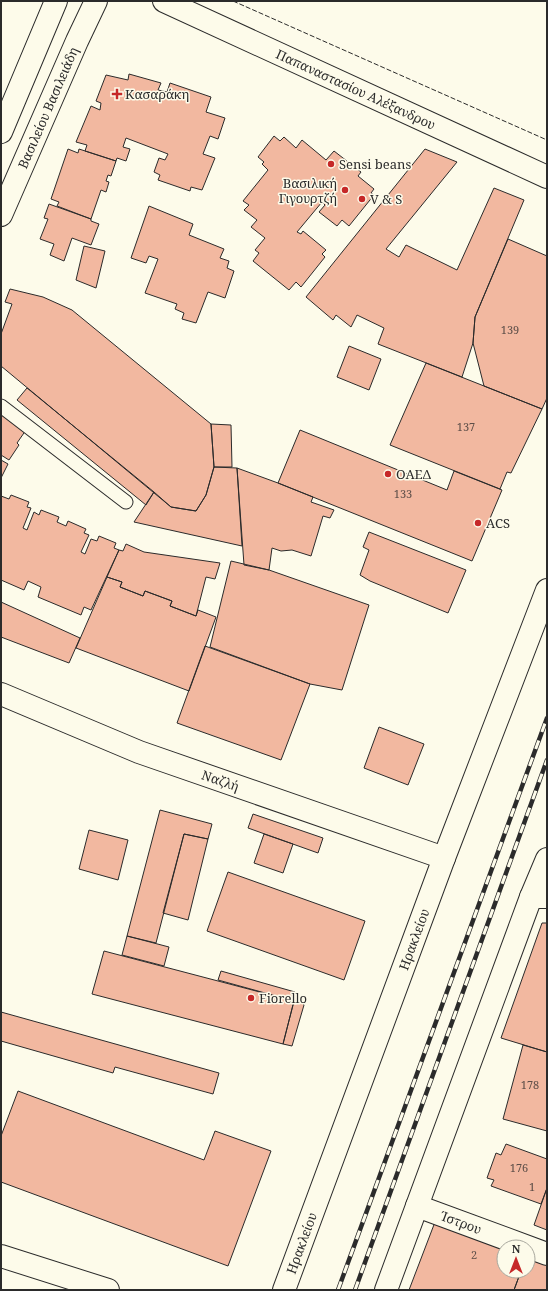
<svg xmlns="http://www.w3.org/2000/svg" width="548" height="1291" viewBox="0 0 548 1291" font-family="'Noto Serif',serif">
	<style>
		.building { fill: #f2b8a0; stroke: #2b2b2b }
		.lines { fill: none; stroke-linecap: round; stroke-linejoin: round }
		.lane-casing { stroke: #2b2b2b; stroke-width: 15 }
		.street-casing { stroke: #2b2b2b; stroke-width: 24 }
		.secondary-casing { stroke: #2b2b2b; stroke-width: 24 }
		.lane { stroke: #fdfbea; stroke-width: 13 }
		.street { stroke: #fdfbea; stroke-width: 22 }
		.secondary { stroke: #fdfbea; stroke-width: 22 }
		.rail-casing { stroke: #2b2b2b; stroke-width: 4.5 }
		.rail { stroke: #fdfbea; stroke-width: 3; stroke-dasharray: 9; stroke-linecap: butt }
		.fence { stroke: #2b2b2b; stroke-width: 1; stroke-dasharray: 5 2; stroke-linecap: butt }
		.poi-dot { fill: #c62828; stroke: #fdfbea; stroke-width: 1.5 }
		.labels { text-anchor: middle; stroke-width: 3; stroke-linejoin: round; paint-order: stroke }
		.number-label { font-size: 11px; fill: #5d4e48 }
		.street-label { font-size: 13px; fill: #2b2b2b; stroke: #fdfbea }
		.poi-label { font-size: 13px; fill: #2b2b2b; stroke: #fdfbea; text-anchor: start }
	</style>
	<rect width="100%" height="100%" fill="#fdfbea"/>
	<!-- building -->
	<path class="building" d="M129 74 161 83 158 90 167 92 170 83 211 97 206 112 225 118 218 139 210 136 203 154 215 158 202 190 191 187 190 191 158 180 160 175 154 172 159 158 165 160 168 154 126 138 123 147 130 149 126 161 117 158 116 161 85 151 87 145 76 142 91 106 100 110 101 103 96 101 106 75 128 80Z
		M274 136 280 141 284 137 296 148 302 140 326 160 334 151 361 172 358 176 374 189 371 193 374 195 349 226 342 220 337 226 319 212 325 205 322 202 297 232 301 234 303 231 326 250 322 254 325 257 301 287 296 282 289 290 253 261 259 253 255 250 265 238 251 227 257 220 244 210 249 205 243 201 268 170 262 164 264 162 258 157Z
		M68 149 78 153 79 149 116 161 111 176 108 175 106 181 109 182 106 192 101 190 91 219 57 206 59 202 51 199Z
		M425 149 457 162 386 249 399 257 406 245 457 270 494 188 524 200 475 317 473 343 462 377 378 344 384 328 357 315 351 327 336 315 333 320 306 297Z
		M49 204 91 219V221L99 224 91 245 72 238 64 261 50 255 54 244 40 239 48 219 44 218Z
		M149 206 193 224 189 235 224 249 220 258 229 261 227 268 234 271 225 298 208 292 196 323 182 319 184 313 175 309 177 304 145 293 158 259 149 256 146 263 131 258Z
		M508 239 547 256V398L542 409 484 386 473 343 475 317Z
		M84 246 105 251 96 288 76 280Z
		M10 289 43 297 72 310 211 424 214 467 206 495 196 511 171 507 1 366V334L12 304 5 302Z
		M349 346 381 359 369 390 337 377Z
		M426 363 542 409 511 473 507 472 500 489 390 445Z
		M27 388 154 492 146 505 17 400Z
		M1 410 26 430 17 443 19 445 9 460 1 455Z
		M211 424 231 425 232 467H214Z
		M300 430 447 490 454 471 502 490 472 561 278 483Z
		M1 460 8 464 1 478Z
		M214 467 237 468 242 546 134 522 154 492 171 507 196 511 206 495Z
		M237 468 278 483 313 497 311 502 334 510 330 518 323 516 311 556 292 550 281 551 272 548 269 570 244 565Z
		M11 495 29 502 27 507 31 508 23 528 27 530 34 512 39 515 41 510 59 517 57 522 66 526 68 521 86 529 84 533 89 535 81 552 85 554 91 539 97 541 99 536 116 543 114 548 119 550 91 610 84 607 81 615 38 597 41 587 28 581 24 590 1 580V496L9 499Z
		M369 532 466 570 448 613 370 581 360 575 369 550 363 547Z
		M126 544 144 552 220 563 215 579 206 577 196 616 170 606 172 601 145 591 143 596 120 587 122 582 107 577 119 550 123 551Z
		M231 561 269 570 369 605 342 690 310 684 210 647Z
		M107 577 122 582 120 587 143 596 145 591 172 601 170 606 196 616 198 610 216 617 189 691 76 648Z
		M1 602 80 638 69 663 1 637Z
		M205 646 310 684 281 760 177 723Z
		M379 727 424 744 408 785 364 768Z
		M160 810 212 824 208 839 184 834 156 943 127 936Z
		M253 814 323 838 318 853 248 828Z
		M89 830 128 840 118 880 79 869Z
		M184 834 208 839 188 920 163 913Z
		M264 834 293 844 283 873 254 863Z
		M228 872 365 921 344 980 207 931Z
		M542 923H547V1052L501 1038Z
		M127 936 169 947 164 966 122 955Z
		M104 951 294 1001 283 1044 92 994Z
		M221 971 295 992 304 1005 292 1046 283 1044 294 1001 218 980Z
		M1 1012 219 1073 213 1094 115 1067 113 1073 1 1041Z
		M523 1045 547 1052V1131L503 1119Z
		M18 1091 204 1160 215 1131 271 1151 228 1266 1 1182V1136Z
		M506 1144 547 1159V1188L541 1204 491 1186 494 1180 487 1178 496 1153 501 1155Z
		M547 1188V1230L534 1225Z
		M435 1222 504 1247V1271H521L514 1290H409Z
		M528 1256 547 1262V1290H514L521 1271H528Z"/>
	<g class="lines">
		<defs>
			<path id="lane" d="M1 406 126 502"/>
			<g id="street">
				<path d="M1 132 56 1"/>
				<path id="s1" d="M1 215 77 41 96 1"/>
				<path id="s2" d="M1 694 139 752 444 858"/>
				<path d="M531 897H547"/>
				<path id="s3" d="M417 1206 547 1254"/>
				<path d="M1 1256 108 1290"/>
			</g>
			<g id="secondary">
				<path id="s4" d="M164 1 547 177"/>
				<path id="s5" d="M284 1290 444 858 547 590"/>
				<path d="M386 1290 531 897 547 859"/>
			</g>
		</defs>
		<!-- lane casing -->
		<use href="#lane" class="lane-casing"/>
		<!-- street casing -->
		<use href="#street" class="street-casing"/>
		<!-- secondary casing -->
		<use href="#secondary" class="secondary-casing"/>
		<!-- lane -->
		<use href="#lane" class="lane"/>
		<!-- street -->
		<use href="#street" class="street"/>
		<!-- secondary -->
		<use href="#secondary" class="secondary"/>
		<defs>
			<path id="rail" d="M338 1290 547 718
				M355 1290 547 760"/>
		</defs>
		<!-- rail casing -->
		<use href="#rail" class="rail-casing"/>
		<!-- rail -->
		<use href="#rail" class="rail"/>
		<!-- fence -->
		<path class="fence" d="M233 1 547 140"/>
	</g>
	<!-- markers -->
	<g class="poi-dot">
		<path d="M115 88h4v4h4v4h-4v4h-4v-4h-4v-4h4z"/>
		<circle cx="331" cy="164" r="4"/>
		<circle cx="345" cy="190" r="4"/>
		<circle cx="362" cy="199" r="4"/>
		<circle cx="388" cy="474" r="4"/>
		<circle cx="478" cy="523" r="4"/>
		<circle cx="251" cy="998" r="4"/>
	</g>
	<g class="labels">
		<!-- number labels -->
		<g class="number-label">
			<text x="510" y="334">139</text>
			<text x="466" y="431">137</text>
			<text x="403" y="498">133</text>
			<text x="530" y="1089">178</text>
			<text x="519" y="1172">176</text>
			<text x="532" y="1191">1</text>
			<text x="474" y="1259">2</text>
		</g>
		<!-- street labels -->
		<g class="street-label">
			<text dy="5" stroke="none"><textPath href="#s4" startOffset="211">Παπαναστασίου Αλέξανδρου</textPath></text>
			<text dy="5" stroke="none"><textPath href="#s1" startOffset="117">Βασιλείου Βασιλειάδη</textPath></text>
			<text dy="5" stroke="none"><textPath href="#s2" startOffset="236">Ναζλή</textPath></text>
			<text dy="5" stroke="none"><textPath href="#s5" startOffset="374">Ηρακλείου</textPath></text>
			<text dy="5" stroke="none"><textPath href="#s3" startOffset="47">Ίστρου</textPath></text>
			<text dy="5" stroke="none"><textPath href="#s5" startOffset="50">Ηρακλείου</textPath></text>
		</g>
		<!-- poi labels -->
		<g class="poi-label">
			<text x="125" y="99">Κασαράκη</text>
			<text x="339" y="169">Sensi beans</text>
			<text x="337" y="188" text-anchor="end">Βασιλική<tspan x="337" dy="15">Γιγουρτζή</tspan></text>
			<text x="370" y="204">V &amp; S</text>
			<text x="396" y="479">ΟΑΕΔ</text>
			<text x="486" y="528">ACS</text>
			<text x="259" y="1003">Fiorello</text>
		</g>
	</g>
	<!-- border -->
	<rect width="548" height="1291" fill="none" stroke="#2b2b2b" stroke-width="4"/>
	<!-- north arrow -->
	<g transform="translate(516 1259)"><circle r="19" fill="#fdfbea" stroke="#a9a89e"/>
	<path d="M0-3L7 15L0 10L-7 15Z" fill="#c62828"/>
	<text y="-6" font-size="11" font-weight="bold" text-anchor="middle" fill="#2b2b2b">N</text>
	</g>
</svg>
